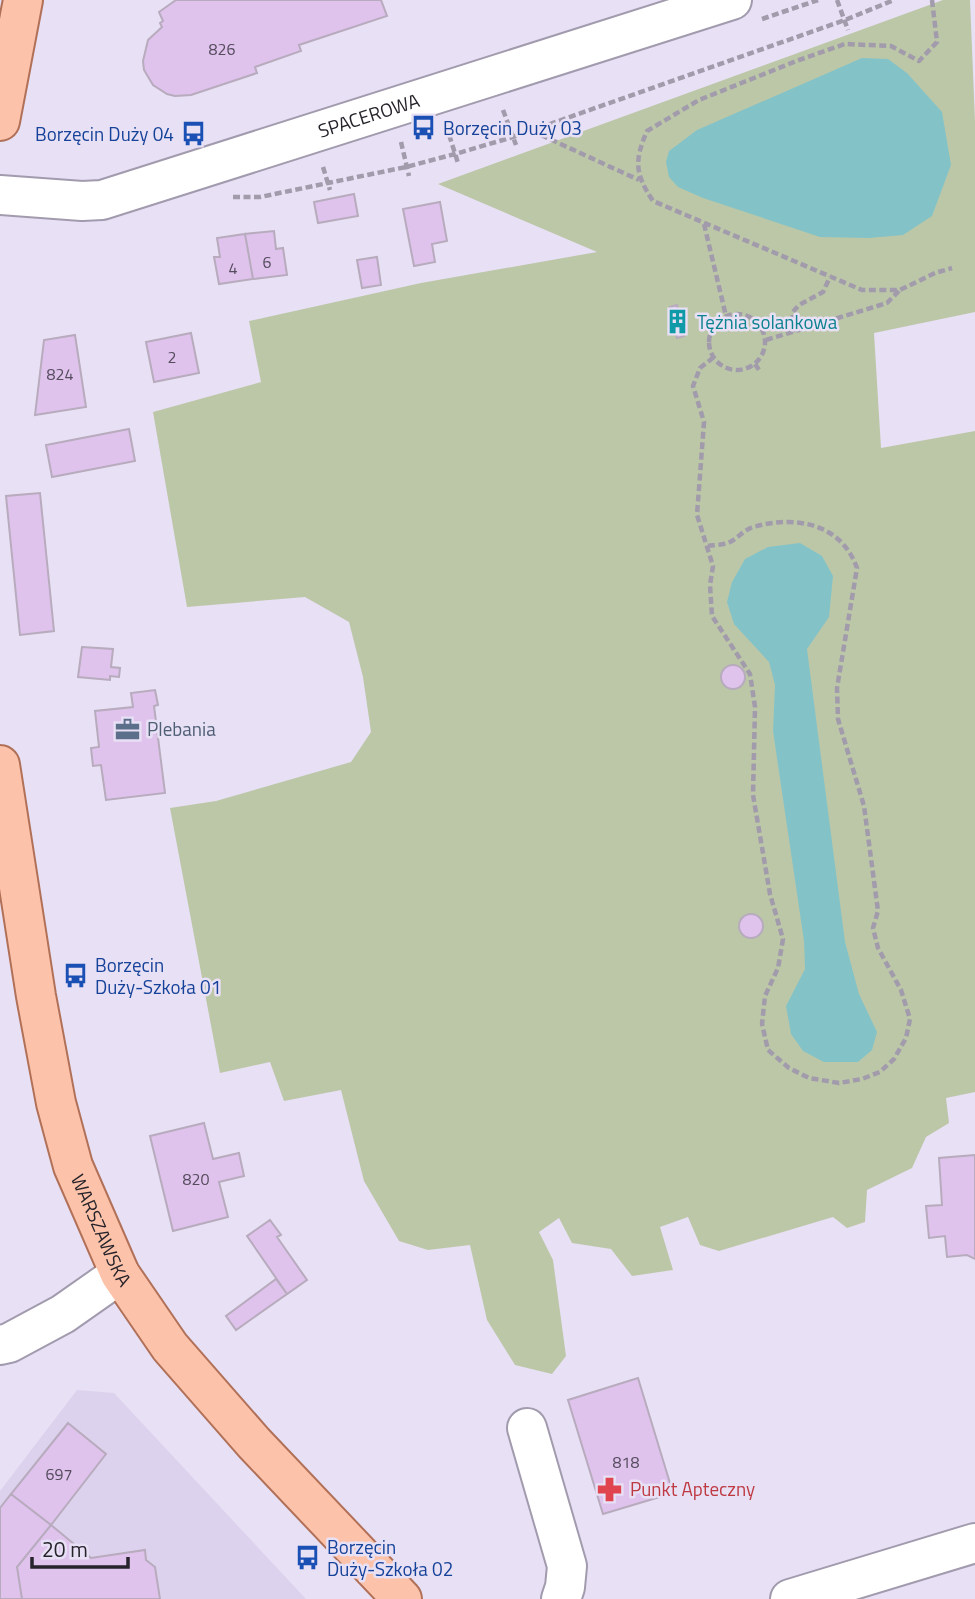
<svg xmlns="http://www.w3.org/2000/svg" width="975" height="1599" viewBox="0 0 975 1599" font-family="'Titillium Web',sans-serif">
	<style>
		.built { fill: #ddd2ed }
		.green { fill: #bcc7a8 }
		.water { fill: #83c3c8 }
		.building { fill: #dfc3ed; stroke: #b7abbd; stroke-width: 2 }
		.lines { fill: none; stroke-linecap: round; stroke-linejoin: round }
		.minor-casing { stroke: #a29bae; stroke-width: 42 }
		.major-casing { stroke: #b17159; stroke-width: 42 }
		.path { stroke: #a19bac; stroke-width: 4.5; stroke-dasharray: 7 3.5; stroke-linecap: butt }
		.minor { stroke: #fff; stroke-width: 38 }
		.major { stroke: #fdc3aa; stroke-width: 38 }
		.labels { text-anchor: middle; stroke-width: 5; stroke-linejoin: round; paint-order: stroke }
		.number-label { font-size: 16px; fill: #544b5c }
		.street-label { font-size: 19px; fill: #26232b; stroke: #e8e0f5 }
		.transit-label { font-size: 19px; fill: #164399; stroke: #e8e0f5; text-anchor: start }
		.culture-label { font-size: 19px; fill: #0d838f; stroke: #e8e0f5; text-anchor: start }
		.service-label { font-size: 19px; fill: #4e5e75; stroke: #e8e0f5; text-anchor: start }
		.health-label { font-size: 19px; fill: #be3a42; stroke: #e8e0f5; text-anchor: start }
	</style>
	<rect width="100%" height="100%" fill="#e8e0f5"/>
	<!-- built -->
	<path class="built" d="M77 1390 114 1393 306 1599H0V1491Z"/>
	<!-- green -->
	<path class="green" d="M943 0H970L975 121V312L874 333 881 448 975 431V1092L946 1098 949 1123 926 1137 912 1168 867 1190 865 1222 847 1228 833 1217 719 1251 700 1245 688 1217 660 1227 673 1270 632 1276 611 1249 572 1243 559 1218 539 1232 553 1260 566 1356 552 1374 515 1365 487 1320 470 1245 428 1250 399 1241 364 1181 341 1090 284 1101 270 1062 220 1073 170 808 216 801 351 762 371 732 363 677 349 622 305 597 187 607 153 412 261 382 249 321 421 283 597 252 438 184Z"/>
	<!-- water -->
	<path class="water" d="M862 58 888 59 907 73 942 112 951 165 932 216 903 235 869 238 820 237 703 198 678 187 669 177 666 162 669 151 697 130Z
		M800 543 822 556 833 576 829 617 807 649 845 942 859 994 877 1032 872 1050 858 1062H824L803 1051 791 1034 786 1006 805 969 804 941 773 731 775 685 769 662 734 624 727 602 732 582 745 559 768 547Z"/>
	<!-- building -->
	<path class="building" d="M176 0H381L387 16 299 45 301 51 255 67 257 73 191 95 175 96 167 94 153 85 144 70 143 61 148 40 162 27 160 23 163 21 159 12Z
		M354 194 358 216 318 223 314 202Z
		M440 202 447 241 432 244 435 262 414 266 403 209Z
		M274 231 276 249 283 248 287 275 253 279 245 234Z
		M245 234 253 279 219 284 214 257H220L217 238Z
		M377 257 381 285 362 288 357 260Z
		M677 305 684 336 677 338 670 307Z
		M191 333 199 373 154 382 146 342Z
		M75 335 86 407 35 415 44 340Z
		M129 429 135 461 52 477 46 445Z
		M40 493 54 631 20 635 6 496Z
		M82 647 113 649 111 667 120 668 119 677 110 676V680L78 677Z
		M721 677a12 12 0 1 1 24 0a12 12 0 1 1-24 0Z
		M155 690 158 705 154 706 165 793 106 800 101 765 93 766 91 748 99 747 95 711 133 707 131 693Z
		M739 926a12 12 0 1 1 24 0a12 12 0 1 1-24 0Z
		M204 1123 213 1159 239 1153 244 1176 219 1182 228 1217 173 1231 150 1136Z
		M975 1155V1259L967 1255 947 1257 945 1236 929 1238 926 1206 942 1205 939 1158Z
		M270 1220 281 1235 277 1237 307 1280 287 1294 247 1236Z
		M276 1279 287 1294 236 1330 226 1316Z
		M638 1378 673 1493 603 1514 568 1400Z
		M68 1423 106 1454 51 1525 11 1494Z
		M11 1494 51 1525 17 1567 22 1599H0V1508Z
		M51 1525 91 1558 145 1550 146 1560 155 1567 160 1599H22L17 1567Z"/>
	<g class="lines">
		<defs>
			<g id="minor">
				<path id="s1" d="M0 195 82 201 102 200 732 0"/>
				<path d="M0 1345 9 1343 63 1314 120 1274"/>
				<path d="M527 1428 567 1566 565 1587 561 1599"/>
				<path d="M790 1599 975 1543"/>
			</g>
			<g id="major">
				<path d="M0 121 23 0"/>
				<path id="s2" d="M0 765 36 996 56 1103 73 1166 120 1274 170 1347 254 1443 402 1599"/>
			</g>
		</defs>
		<!-- minor casing -->
		<use href="#minor" class="minor-casing"/>
		<!-- major casing -->
		<use href="#major" class="major-casing"/>
		<!-- path -->
		<path class="path" d="M837 0 848 30
			M932 0 937 42 919 61 891 46 845 44 799 60 699 100 647 131C634 161 635 174 653 201L862 290H900L935 273 952 268
			M762 19 818 0
			M503 110 516 145
			M446 125 458 163
			M541 135 639 180
			M401 142 409 176
			M323 167 330 190
			M233 197H260L406 167 455 154 513 137 845 20 894 0
			M704 224 726 316
			M709 342a28 28 0 1 1 56 0a28 28 0 1 1-56 0Z
			M796 332 792 313 799 305 823 292 830 277
			M766 340 887 303 899 291
			M755 364 759 370
			M708 546C715 545 724 545 730 542 738 538 744 530 753 527 795 515 841 523 857 568L837 688 838 719 864 806 878 911 873 928 878 948 901 990 910 1019 906 1038 894 1059 880 1072 862 1079 839 1083 809 1078 789 1068 768 1050 762 1024 765 996 778 968 783 939 770 894 753 795 755 707 750 674 712 616 710 585 713 566 697 515 704 422 693 386 700 368 714 357"/>
		<!-- minor -->
		<use href="#minor" class="minor"/>
		<!-- major -->
		<use href="#major" class="major"/>
	</g>
	<!-- icons -->
	<defs>
		<symbol id="bus-bare" viewBox="-9 -9 18 18"><path d="M-5-6H5V4H4V6H2V4H-2V6H-4V4H-5ZM-3.5-4V0h7V-4ZM-3.5 1.2v1.5H-2V1.2ZM2 1.2v1.5H3.5V1.2Z" fill="#1a4fb4" stroke="#e8e0f5" stroke-width="2.5" paint-order="stroke"/></symbol>
		<symbol id="building-bare" viewBox="-9 -9 18 18"><path d="M-4-6H4V6H1V3H-1V6H-4ZM-2.5-4.3h1.7v1.8h-1.7ZM.8-4.3h1.7v1.8H.8ZM-2.5-1h1.7V.8h-1.7ZM.8-1h1.7V.8H.8Z" fill="#0f9aa8" stroke="#e8e0f5" stroke-width="2.5" paint-order="stroke"/></symbol>
		<symbol id="office-bare" viewBox="-9 -9 18 18"><path d="M-6-3h4V-5.5h4V-3h4V5H-6ZM-1-4.5V-3h2v-1.5ZM-6 0V1H6V0Z" fill="#5c6f8a" stroke="#e8e0f5" stroke-width="2.5" paint-order="stroke"/></symbol>
		<symbol id="pharmacy-bare" viewBox="-9 -9 18 18"><path d="M-2-6h4v4h4v4h-4v4h-4v-4h-4v-4h4Z" fill="#e0444e" stroke="#e8e0f5" stroke-width="2.5" paint-order="stroke"/></symbol>
	</defs>
	<g fill-rule="evenodd">
		<use href="#bus-bare" x="406" y="110" width="35" height="35"/>
		<use href="#bus-bare" x="176" y="116" width="35" height="35"/>
		<use href="#building-bare" x="660" y="304" width="35" height="35"/>
		<use href="#office-bare" x="110" y="712" width="35" height="35"/>
		<use href="#bus-bare" x="58" y="958" width="35" height="35"/>
		<use href="#pharmacy-bare" x="592" y="1472" width="35" height="35"/>
		<use href="#bus-bare" x="290" y="1540" width="35" height="35"/>
	</g>
	<g class="labels">
		<!-- number labels -->
		<g class="number-label">
			<text x="222" y="55">826</text>
			<text x="267" y="268">6</text>
			<text x="233" y="274">4</text>
			<text x="172" y="363">2</text>
			<text x="60" y="380">824</text>
			<text x="196" y="1185">820</text>
			<text x="626" y="1468">818</text>
			<text x="59" y="1480">697</text>
		</g>
		<!-- street labels -->
		<g class="street-label">
			<text dy="7" stroke="none"><textPath href="#s1" startOffset="382">SPACEROWA</textPath></text>
			<text dy="7" stroke="none"><textPath href="#s2" startOffset="478">WARSZAWSKA</textPath></text>
		</g>
		<!-- transit labels -->
		<g class="transit-label">
			<text x="443" y="135">Borzęcin Duży 03</text>
			<text x="174" y="141" text-anchor="end">Borzęcin Duży 04</text>
			<text x="95" y="972">Borzęcin<tspan x="95" dy="22">Duży-Szkoła 01</tspan></text>
			<text x="327" y="1554">Borzęcin<tspan x="327" dy="22">Duży-Szkoła 02</tspan></text>
		</g>
		<!-- culture labels -->
		<g class="culture-label">
			<text x="697" y="329">Tężnia solankowa</text>
		</g>
		<!-- service labels -->
		<g class="service-label">
			<text x="147" y="736">Plebania</text>
		</g>
		<!-- health labels -->
		<g class="health-label">
			<text x="630" y="1496">Punkt Apteczny</text>
		</g>
	</g>
	<!-- scale -->
	<path d="M32 1557v10h96v-10" fill="none" stroke="#26232b" stroke-width="3.5"/>
	<text x="42" y="1557" font-size="21" fill="#26232b" stroke="#e8e0f5" stroke-width="5" paint-order="stroke">20 m</text>
</svg>
